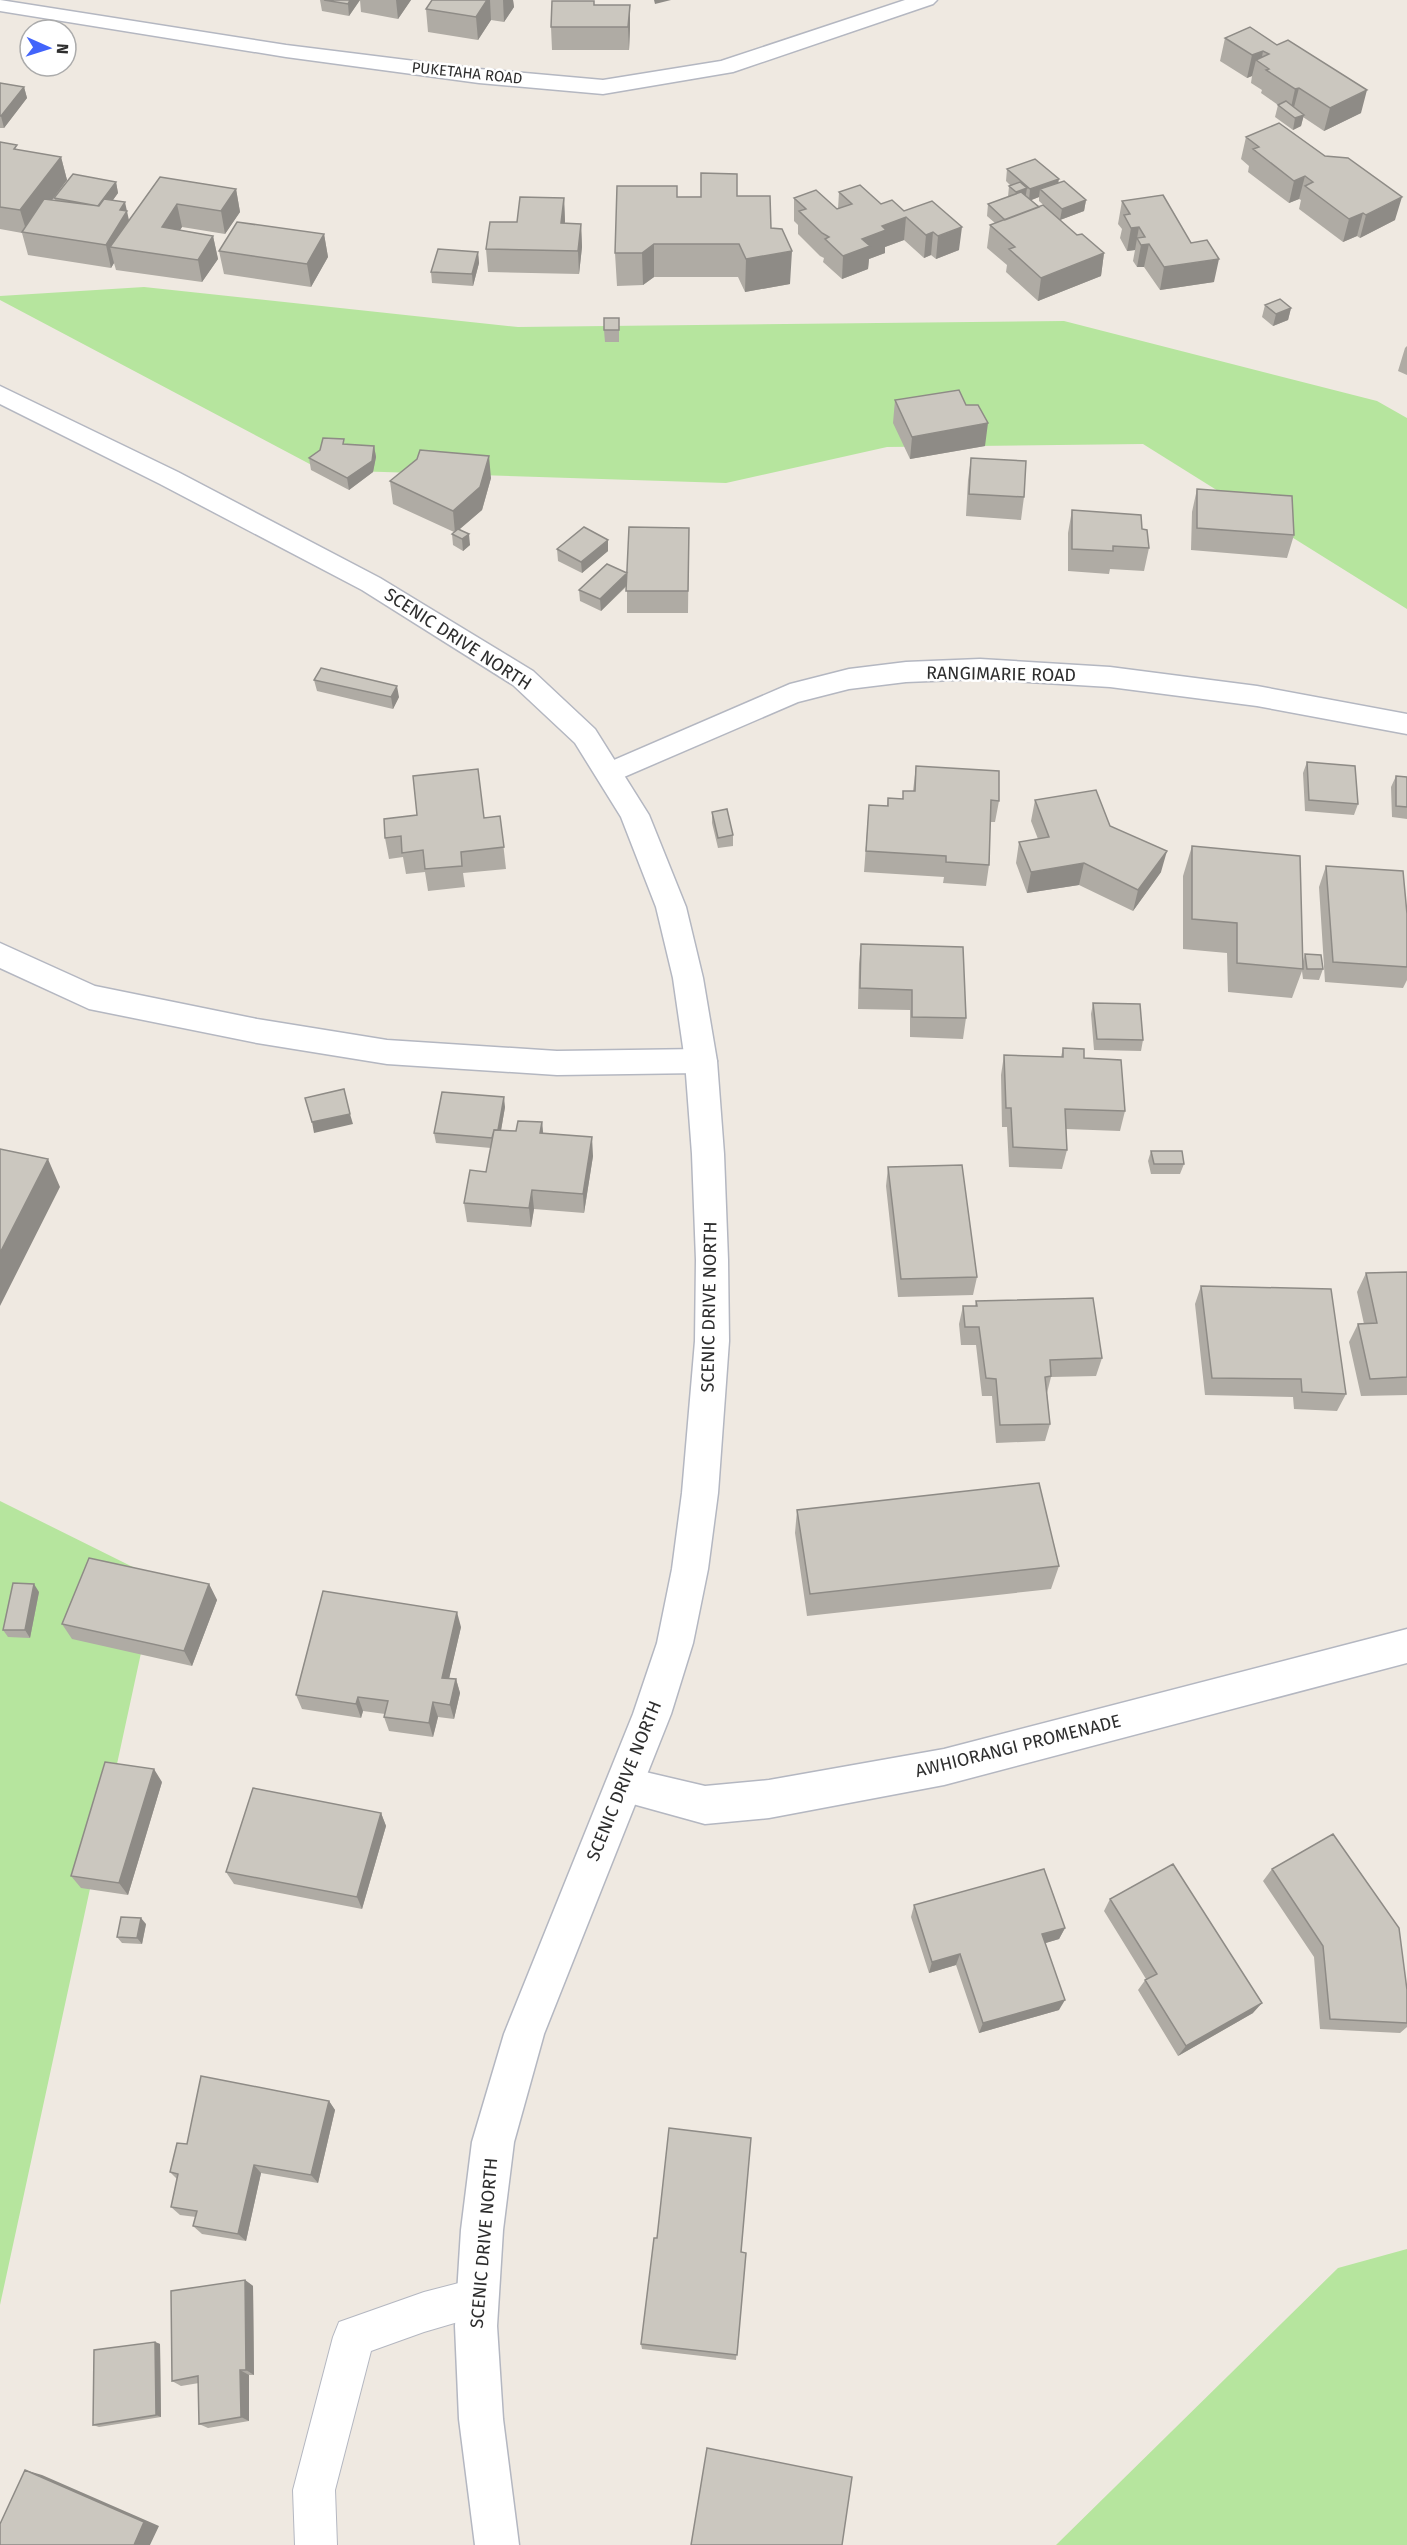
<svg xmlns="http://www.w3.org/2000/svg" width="1407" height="2545" viewBox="0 0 1407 2545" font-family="'Fira Sans',sans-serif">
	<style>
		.green { fill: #b6e59e }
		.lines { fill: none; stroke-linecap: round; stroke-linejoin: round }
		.lane-casing { stroke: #b4b7c1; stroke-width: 2 }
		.street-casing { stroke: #b4b7c1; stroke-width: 3 }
		.secondary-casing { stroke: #b4b7c1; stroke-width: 3 }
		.lane { fill: #fff; fill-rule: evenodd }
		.street { fill: #fff; fill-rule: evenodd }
		.secondary { fill: #fff; fill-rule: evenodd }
		.wall { fill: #afaba4 }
		.shaded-wall { fill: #8e8b86 }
		.building { fill: #cbc7bf; stroke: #8e8b86; stroke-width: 1.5 }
		.labels { text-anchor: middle; stroke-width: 5; stroke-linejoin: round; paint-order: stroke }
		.far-street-label { font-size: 15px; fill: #2e2e2e; stroke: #fff }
		.street-label { font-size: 18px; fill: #2e2e2e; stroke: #fff }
	</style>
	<rect width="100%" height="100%" fill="#efe9e1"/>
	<!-- green -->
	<path class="green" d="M144 287 518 327 1064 321 1377 401 1407 418V609L1143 444 887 447 726 483 321 470 0 300V296Z
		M0 1501 157 1579 0 2305Z
		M1407 2249V2545H1056L1338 2268Z"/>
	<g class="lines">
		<defs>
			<path id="lane" d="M478 2278 492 2284 498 2298 492 2312 424 2332 371 2351 335 2490 337 2545H295L293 2490 333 2337 339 2322 424 2292Z"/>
			<path id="street" d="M0 0 286 45 479 69 603 80 721 61 905 0H937L933 4 733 72 603 94 479 83 286 57 0 11Z
				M980 659 1110 667 1257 686 1407 714V734L1257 706 1110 687 980 679 906 682 849 689 798 702 610 783 600 780 596 773 600 766 790 684 849 669 906 662Z
				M0 943 95 986 257 1019 387 1040 557 1051 701 1049 712 1052 717 1061 712 1070 701 1073 557 1075 387 1064 257 1043 89 1009 0 968Z
				M1407 1629V1663L944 1785 769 1818 705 1824 611 1798 605 1785 611 1772 624 1767 705 1786 769 1780 944 1749Z"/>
			<path id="secondary" d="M0 386 178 472 380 578 533 671 595 729 649 815 686 907 703 978 717 1061 724 1154 728 1260 729 1341 718 1493 708 1569 693 1643 671 1714 544 2034 514 2142 503 2230 497 2326 503 2419 519 2545H475L459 2419 455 2326 461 2230 472 2142 504 2034 633 1714 657 1643 672 1569 682 1493 695 1341 696 1260 692 1154 685 1061 673 978 656 907 621 817 575 743 513 685 362 590 160 484 0 404Z"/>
		</defs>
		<!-- lane casing -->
		<use href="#lane" class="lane-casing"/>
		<!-- street casing -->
		<use href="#street" class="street-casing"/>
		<!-- secondary casing -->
		<use href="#secondary" class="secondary-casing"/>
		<!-- lane -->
		<use href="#lane" class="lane"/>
		<!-- street -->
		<use href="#street" class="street"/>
		<!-- secondary -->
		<use href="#secondary" class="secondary"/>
	</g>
	<!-- wall -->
	<path class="wall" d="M320 0H411L398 19 361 12 360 0 349 16 322 11Z
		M432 0H513L514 7 504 22 491 20 478 40 428 32 426 9Z
		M594 5H630V28L629 50H552L551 27Z
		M1250 27 1361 113 1324 131 1303 117 1301 126 1293 130 1275 117 1278 105 1261 93 1262 90 1251 83 1252 76 1247 78 1220 61 1225 38Z
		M0 83 24 87 27 98 4 128H0Z
		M1246 137 1395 220 1360 238 1357 236 1343 242 1299 209 1301 200 1299 199 1289 203 1248 172 1249 166 1241 159Z
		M0 142 18 150 61 157 67 180 52 200H55L54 198 116 182 118 193 113 200 129 220 160 177 236 189 240 212 225 234 182 227 180 230 213 236 218 259 202 282 116 270 114 263 111 268 28 255 22 233 0 229Z
		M1007 169 1058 183 1086 200 1084 211 1060 220 1039 201V197L1031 200 1077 235 1104 253 1101 276 1038 301 1006 272 1007 265 987 248 990 225 995 223 987 216 988 204 1008 197 1009 186H1011L1006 181Z
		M839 192 904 211 959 250 936 259 931 255 924 258 904 240 885 247V253L869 259 868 269 842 279 823 262 824 258 820 256 798 234V225L794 221V198L837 209H838Z
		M737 196 771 228 790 284 745 292 738 277H654L643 285 617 286 615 253 677 197Z
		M564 198 565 223 581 224 582 247 579 274 488 272 486 249 517 222Z
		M1122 201 1214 282 1160 290 1144 267H1137L1133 261 1135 250 1127 251 1120 238 1122 229 1118 224Z
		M324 234 328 257 311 287 224 274 219 251Z
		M478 252 479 263 473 286 432 283 431 272Z
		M1265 305 1291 308 1288 320 1273 326 1262 317Z
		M619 318V342H605L604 330Z
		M1407 346V375L1398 371 1405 348Z
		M895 400 966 405 985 446 910 459 893 423Z
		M345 444 374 446 376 457 373 472 349 490 311 470 309 458Z
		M971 458 1024 497 1021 520 966 516 968 480Z
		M417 459 491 478 482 510 460 529 470 545 463 551 453 545 452 534 454 532 393 504 390 481Z
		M1197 489 1294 535 1287 558 1191 550 1192 512Z
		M1072 510 1142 529 1149 548 1144 571 1110 569 1109 574 1068 571V533Z
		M689 528 688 613H627V586L601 611 580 601 579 590 627 573Z
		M608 540V551L582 573 558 561 557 549Z
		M314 680 399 697 393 709 317 691Z
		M1307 762 1358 804 1354 815 1305 811 1303 773Z
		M916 766 999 801 995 822H990L989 865 986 886 943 883 944 877 864 872 869 805 887 806 888 798 902 799 913 791Z
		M1396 776 1407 777V819L1392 817 1391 787Z
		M1035 800 1110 826 1161 872 1133 911 1079 885 1027 893 1016 863 1019 842 1038 839 1031 821Z
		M712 812 733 835V846L718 848 712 823Z
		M500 816 506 869 463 873 465 887 428 891 425 872 406 874 403 857 389 859 385 838 484 818Z
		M1192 846 1303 961 1305 954 1323 969 1319 980 1303 979 1302 971 1292 998 1228 992 1227 953 1183 949V876Z
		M1326 866 1407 914V980L1403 988 1325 982 1319 887Z
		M861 944 966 1018 963 1039 910 1037V1010L858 1009 859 964Z
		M1093 1003 1143 1040 1141 1051 1094 1050 1091 1014Z
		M1063 1048 1084 1058 1125 1111 1120 1131 1066 1129 1067 1150 1062 1169 1009 1167 1007 1127H1002L1001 1075 1004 1055 1061 1057Z
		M505 1107 501 1130 516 1131 542 1122 543 1134 593 1156 584 1213 534 1209 531 1227 467 1222 464 1203 486 1172 491 1148 436 1143 434 1133Z
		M1151 1151 1184 1164 1180 1174H1151L1148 1161Z
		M888 1167 977 1277 973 1295 898 1297 886 1186Z
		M1407 1272V1395L1361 1396 1349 1342 1358 1324H1364L1357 1292 1366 1273Z
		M1201 1286 1346 1394 1337 1411 1294 1409 1293 1397 1205 1395 1195 1304Z
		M976 1301 1102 1358 1096 1376 1051 1377 1047 1393 1050 1424 1045 1441 996 1443 992 1396H982L976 1345H961L959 1324 963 1306H975Z
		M797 1510 1059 1566 1051 1589 807 1616 795 1533Z
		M209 1584 217 1600 192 1666 72 1639 62 1624Z
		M39 1592 30 1638 8 1637 3 1630Z
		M461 1627 449 1678 456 1679 460 1693 454 1719 438 1717 433 1737 389 1731 384 1717 385 1714 363 1711 361 1718 302 1709 296 1695Z
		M162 1782 128 1895 81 1888 71 1876Z
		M381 1813 386 1826 362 1909 234 1884 226 1872Z
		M1272 1869 1407 1990V2027L1400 2033 1320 2029 1314 1957 1263 1881Z
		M1110 1899 1253 2013 1178 2056 1138 1990 1146 1979 1104 1911Z
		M914 1905 1065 1928 1059 1939 1045 1943 1059 2010 979 2033 956 1965 929 1973 911 1917Z
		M146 1924 142 1944 122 1943 117 1937Z
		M329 2101 335 2110 318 2183 261 2173 246 2241 202 2234 193 2226 196 2217 180 2215 171 2207 177 2179 170 2172 187 2144Z
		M657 2238 746 2253 736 2360 642 2349 641 2344Z
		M245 2280 253 2286 254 2375H249V2421L208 2428 199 2424V2383L181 2386 172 2381Z
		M155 2342 160 2344 161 2417 99 2427 93 2425Z"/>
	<!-- shaded-wall -->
	<path class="shaded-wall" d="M350 0H360L349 16 348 4Z
		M396 0H411L398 19Z
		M487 0H490L491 20 478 40 476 17Z
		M503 0H513L514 7 504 22Z
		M654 0H671L655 4Z
		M630 5V28L629 50 628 27Z
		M66 47 68 56 66 59Z
		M1263 51 1261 63 1256 60 1252 76 1247 78 1252 55Z
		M24 87 27 98 4 128 1 116Z
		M1299 88 1293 111 1290 112 1295 89Z
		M1367 90 1361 113 1324 131 1330 108Z
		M1304 115 1301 126 1293 130 1295 118Z
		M61 157 67 180 27 233 20 210Z
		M1305 176 1299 199 1289 203 1294 181Z
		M1059 179 1057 190 1040 189 1039 197 1029 201 1030 189Z
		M116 182 118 193 100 218 98 206Z
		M1027 188 1025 200 1015 204 1016 192Z
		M236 189 240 212 225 234 221 211Z
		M1402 197 1395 220 1360 238 1366 215Z
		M564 198 565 221 562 246 561 223Z
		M1086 200 1084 211 1060 220 1062 209Z
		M125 202 132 234 110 247 114 263 111 268 106 245 120 210Z
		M177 204 182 227 167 250 162 227Z
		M1363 213 1357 236 1343 242 1349 219Z
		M906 217 904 240 885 247V253L869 259 868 269 842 279 843 256 862 239 882 226Z
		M581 224 582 247 579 274 578 251Z
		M962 227 959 250 936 259 938 236Z
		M1139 227 1135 250 1127 251 1131 228Z
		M933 232 931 255 924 258 926 235Z
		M324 234 328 257 311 287 307 264Z
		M213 236 218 259 202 282 198 260Z
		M654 244V277L643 285 642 253Z
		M1149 244 1144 267H1137L1141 245Z
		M792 251 790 284 745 292 746 259Z
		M478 252 479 263 473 286 472 274Z
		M1104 253 1101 276 1038 301 1041 278Z
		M1219 259 1214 282 1160 290 1164 267Z
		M1291 308 1288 320 1273 326 1276 314Z
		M988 423 985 446 910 459 912 437Z
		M374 446 376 457 373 472 349 490 347 478Z
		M489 456 491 478 482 510 455 533 453 511Z
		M469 534 470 545 463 551 462 539Z
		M608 540V551L582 573 581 562Z
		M627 573V585L601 611 600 599Z
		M397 686 399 697 393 709 391 697Z
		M1167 851 1161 872 1133 911 1138 890Z
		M1084 863 1079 885 1027 893 1031 872Z
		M504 1097 505 1107 498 1148 496 1138Z
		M350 1114 353 1124 314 1133 312 1122Z
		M542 1122 544 1142 540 1133Z
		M592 1137 593 1156 584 1213 583 1194Z
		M48 1159 60 1187 0 1306V1253Z
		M532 1190 534 1209 531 1227 529 1208Z
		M34 1584 39 1592 30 1638 25 1630Z
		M209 1584 217 1600 192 1666 184 1651Z
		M457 1612 461 1627 446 1692 442 1678Z
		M456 1679 460 1693 454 1719 450 1705Z
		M358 1697 363 1711 361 1718 356 1704Z
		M433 1702 438 1717 433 1737 429 1723Z
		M154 1769 162 1782 128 1895 119 1883Z
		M381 1813 386 1826 362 1909 357 1897Z
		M141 1918 146 1924 142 1944 137 1938Z
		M1065 1928 1059 1939 1036 1946 1042 1934Z
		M960 1954 956 1965 929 1973 932 1962Z
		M1065 2000 1059 2010 979 2033 983 2023Z
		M1262 2003 1253 2013 1178 2056 1186 2046Z
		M329 2101 335 2110 318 2183 311 2175Z
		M254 2165 261 2173 246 2241 238 2234Z
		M245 2280 253 2286 254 2375 246 2370Z
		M155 2342 160 2344 161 2417 156 2415Z
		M240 2370 249 2375V2421L241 2417Z
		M25 2470 42 2475 159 2526 150 2545H134Z"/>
	<!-- building -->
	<path class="building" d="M324 0H350L348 4Z
		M432 0H487L476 17 426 9Z
		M552 1H594V5H630L628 27H551Z
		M1250 27 1277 45 1288 40 1367 90 1330 108 1299 88 1295 89 1266 70 1269 69 1256 60 1269 54 1263 51 1252 55 1225 38Z
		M0 83 24 87 1 116H0Z
		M1286 101 1304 115 1295 118 1278 105Z
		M1279 123 1325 156 1348 158 1402 197 1366 215 1363 213 1349 219 1305 186 1313 182 1305 176 1294 181 1253 149 1259 147 1246 137Z
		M0 142 17 145 14 149 61 157 20 210 0 207Z
		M1035 159 1059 179 1030 189 1007 169Z
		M701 173 737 174V196H770L771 228 782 229 792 251 746 259 739 244H654L642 253H615L617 186H677V197H701Z
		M73 174 116 182 98 206 54 198Z
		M160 177 236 189 221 211 177 204 162 227 213 236 198 260 110 247Z
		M1064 181 1086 200 1062 209 1040 189Z
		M1020 182 1027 188 1016 192 1009 186Z
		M860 185 881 204 892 200 904 211 932 201 962 227 938 236 933 232 926 235 906 217 882 226 886 230 862 239 870 246 843 256 825 239 829 237 822 233 799 211 806 209 794 198 816 190 837 209 852 204 839 192Z
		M1021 192 1039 207 1005 220 988 204Z
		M1163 195 1191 243 1207 240 1219 259 1164 267 1149 244 1141 245 1137 238 1145 237 1139 227 1131 228 1124 215 1130 214 1122 201Z
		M520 197 564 198 561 223 581 224 578 251 486 249 490 222H517Z
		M44 199 99 206 104 199 125 202 120 210 127 211 106 245 22 232Z
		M1043 205 1077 235 1082 234 1104 253 1041 278 1009 249 1015 247 990 225Z
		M237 222 324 234 307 264 219 251Z
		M438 249 478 252 472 274 431 272Z
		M1280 299 1291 308 1276 314 1265 305Z
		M604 318H619V330H604Z
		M959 390 966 405H978L988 423 912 437 895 400Z
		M323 438 344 439 343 444 374 446 372 461 347 478 309 458 320 450Z
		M420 450 489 456 480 487 453 511 390 481 417 459Z
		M971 458 1026 461 1024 497 969 494Z
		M1197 489 1292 496 1294 535 1197 528Z
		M1072 510 1141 515 1142 529 1147 530 1149 548 1113 546V551L1072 549Z
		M584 527 608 540 581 562 557 549Z
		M629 527 689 528 688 591H626Z
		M458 529 469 534 462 539 452 534Z
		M607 564 627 573 600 599 579 590Z
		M321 668 397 686 391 697 314 680Z
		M1307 762 1355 766 1358 804 1309 800Z
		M916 766 999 771V801L991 800 989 865 946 862V856L866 851 869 805 888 806V798L903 799V791H915Z
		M478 769 484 818 500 816 504 847 461 852 462 866 425 869 423 850 402 853 401 836 385 838 384 819 417 815 413 776Z
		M1396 776 1407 777V807L1396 806Z
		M1096 790 1110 826 1167 851 1138 890 1084 863 1031 872 1019 842 1049 837 1035 800Z
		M727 809 733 835 718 838 712 812Z
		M1192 846 1300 856 1303 969 1237 963V923L1192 919Z
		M1326 866 1403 871 1407 914V967L1333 962Z
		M861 944 963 947 966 1018 912 1017V990L860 988Z
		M1305 954 1321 955 1323 969H1307Z
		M1093 1003 1140 1004 1143 1040 1097 1039Z
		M1063 1048 1084 1049V1058L1121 1060 1125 1111 1065 1109 1067 1150 1013 1147 1011 1108H1006L1004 1055 1063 1057Z
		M344 1089 350 1114 312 1122 305 1098Z
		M442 1092 504 1097 498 1130H494L492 1138 434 1133Z
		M518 1121 542 1122 540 1133 592 1137 583 1194 532 1190 529 1208 464 1203 470 1170 486 1172 494 1130 516 1131Z
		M0 1149 48 1159 0 1253Z
		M1151 1151H1182L1184 1164H1154Z
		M962 1165 977 1277 901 1279 888 1167Z
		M1407 1272V1377L1370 1379 1358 1324 1377 1323 1366 1273Z
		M1201 1286 1331 1289 1346 1394 1302 1392 1301 1379 1212 1378Z
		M1093 1298 1102 1358 1050 1360 1051 1376 1045 1377 1050 1424 1000 1425 996 1379 986 1378 979 1327H965L963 1306H977L976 1301Z
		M1039 1483 1059 1566 810 1594 797 1510Z
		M89 1558 209 1584 184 1651 62 1624Z
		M13 1583 34 1584 25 1630H3Z
		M323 1591 457 1612 442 1678 456 1679 450 1705 433 1702 429 1723 384 1717 388 1701 358 1697 356 1704 296 1695Z
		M105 1762 154 1769 119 1883 71 1876Z
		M253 1788 381 1813 357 1897 226 1872Z
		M1333 1834 1399 1928 1407 1990V2023L1330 2019 1323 1946 1272 1869Z
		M1173 1864 1262 2003 1186 2046 1145 1980 1157 1974 1110 1899Z
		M1044 1869 1065 1928 1042 1934 1065 2000 983 2023 960 1954 932 1962 914 1905Z
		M121 1917 141 1918 137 1938 117 1937Z
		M201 2076 329 2101 311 2175 254 2165 238 2234 193 2226 197 2211 171 2207 178 2174 170 2172 177 2143 187 2144Z
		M669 2128 751 2138 741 2252 746 2253 737 2355 641 2344 654 2238H657Z
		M245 2280 246 2370H240L241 2417 199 2424 198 2376 172 2381 171 2291Z
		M155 2342 156 2415 93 2425 94 2350Z
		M707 2448 852 2477 842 2545H691Z
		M25 2470 144 2522 134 2545H0V2524Z"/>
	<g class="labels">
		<!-- far-street labels -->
		<g class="far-street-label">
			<text transform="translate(467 73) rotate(6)" y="5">PUKETAHA ROAD</text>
		</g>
		<!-- street labels -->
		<g class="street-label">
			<text transform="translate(458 639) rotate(33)" y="6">SCENIC DRIVE NORTH</text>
			<text transform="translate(1001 674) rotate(1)" y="6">RANGIMARIE ROAD</text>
			<text transform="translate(709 1307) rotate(-89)" y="6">SCENIC DRIVE NORTH</text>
			<text transform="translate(1018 1746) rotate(-14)" y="6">AWHIORANGI PROMENADE</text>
			<text transform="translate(624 1781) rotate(-68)" y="6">SCENIC DRIVE NORTH</text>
			<text transform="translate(484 2243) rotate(-85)" y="6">SCENIC DRIVE NORTH</text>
		</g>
	</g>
	<!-- north arrow -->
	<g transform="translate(48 48) rotate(93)"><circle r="28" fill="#ffffff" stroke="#ababab" stroke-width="1.5"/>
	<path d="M0-4.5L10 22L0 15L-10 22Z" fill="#4264fb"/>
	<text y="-9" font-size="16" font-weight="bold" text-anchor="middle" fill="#2e2e2e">N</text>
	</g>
</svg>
